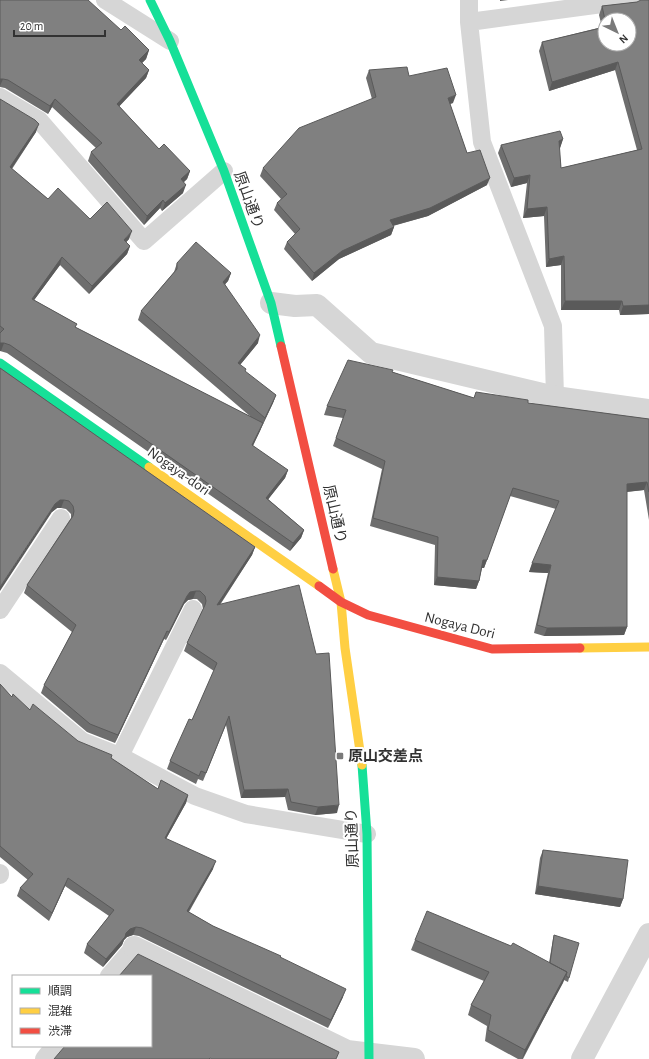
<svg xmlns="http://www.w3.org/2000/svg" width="649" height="1059" viewBox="0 0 649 1059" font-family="'Alegreya Sans','Noto Sans JP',sans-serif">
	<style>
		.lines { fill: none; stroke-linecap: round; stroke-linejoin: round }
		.lane { stroke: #d6d6d6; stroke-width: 18 }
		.street { stroke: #d6d6d6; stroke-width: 22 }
		.fast { stroke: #16e098; stroke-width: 9 }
		.slow { stroke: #ffcf43; stroke-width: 9 }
		.jam { stroke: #f24e42; stroke-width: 9 }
		.wall { fill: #6e6e6e; fill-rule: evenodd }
		.shaded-wall { fill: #5a5a5a }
		.building { fill: #808080; stroke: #5a5a5a }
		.poi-dot { fill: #7a7a7a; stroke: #fff; stroke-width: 1.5 }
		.labels { text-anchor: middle; stroke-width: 4; stroke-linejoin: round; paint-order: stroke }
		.street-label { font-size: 15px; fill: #323232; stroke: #fff }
		.poi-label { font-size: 15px; font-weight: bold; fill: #323232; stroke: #fff; text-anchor: start }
	</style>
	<rect width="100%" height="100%" fill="#fff"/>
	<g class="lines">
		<!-- lane -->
		<path class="lane" d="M105 0 170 41
			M469 0V22L482 142 553 326 555 397
			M469 22 632 0
			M0 97 39 120 144 241 224 171
			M0 610 61 518
			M0 673 82 741 120 756 195 796 246 814 367 834
			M120 756 193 609
			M0 873V875
			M109 976 134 947
			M44 1059 54 1046"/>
		<!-- street -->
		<path class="street" d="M271 303 295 306 317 305 371 353 555 397 649 410
			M134 947 347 1051 414 1059
			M582 1059 649 934"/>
		<!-- fast -->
		<path class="fast" d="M150 0 170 41 224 171 271 303 281 346
			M0 363 149 467
			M362 765 367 834 369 1059"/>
		<!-- slow -->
		<path class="slow" d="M149 467 319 586
			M333 569 341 602 345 648 362 765
			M580 648 649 647"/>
		<!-- jam -->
		<path class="jam" d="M281 346 333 569
			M319 586 341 602 368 615 492 649 580 648"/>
	</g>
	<!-- wall -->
	<path class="wall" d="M0 0 121 30 149 50 146 59 142 63 149 70 146 78 119 106 159 149 190 171 187 179 184 182 183 193 162 211 160 208 144 225 88 161 91 152 96 148 52 107 48 114 5 88 0 87Z
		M637 2 649 314 620 315 619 310H561V265L546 267 544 216 523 218 527 183 511 187 498 153 501 145 563 139 560 148H559L561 168 637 150 615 70 549 91 539 51 542 42 602 27 599 15 602 6ZM605 20 629 44H605Z
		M369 70 409 76 453 103 450 104 467 153 487 185 428 216 393 226 394 227 391 235 339 259 312 281 284 249 287 242 295 234 274 210 277 203 281 199 260 176 263 168 372 99 366 78Z
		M0 99 36 132 12 169 48 199 90 219 129 239 126 242 130 246 127 254 89 294 60 265 34 300 77 324 75 327 251 417 138 320 141 311 174 272 177 263 231 273 228 281 225 284 258 343 240 365 245 372 276 395 273 403 253 446 288 470 285 478 268 499 304 530 301 538 290 551 7 353 0 351Z
		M0 368 255 547 252 555 220 605 337 813 315 815 288 810 285 797 241 798 226 725 203 781 198 779 196 784 167 769 170 761 192 720 214 671 184 651 187 643 203 609 202 604 197 599H193L188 600 184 604 166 640 164 639 115 743 87 732 41 693 44 685 72 632 24 593 27 585 71 518V514L66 509 61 508H57L52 512Z
		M392 372 474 398 528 403 649 419V520L644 490 627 492V627L624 635 544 636 534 633 548 573 529 572 556 509 510 496 484 568H482L479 581 476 589 434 585 435 545 370 526 382 469 333 446 343 418 324 415 327 406Z
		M0 684 12 697 30 710 78 741 111 758 158 789 188 795 186 803 166 839 213 869 189 912 213 926 280 957 343 997 328 1028 139 936 133 935 127 937 124 940 122 945 103 967 84 953 87 944 109 916 65 886 49 921 17 896 20 888 28 880 0 857Z
		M543 850 623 899 620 907 535 894 540 858Z
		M554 935 569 978 568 982 564 980 523 1059H518L485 1041 487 1026 468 1015 471 1005 484 981 411 950 415 940 549 963 553 939Z"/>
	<!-- shaded-wall -->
	<path class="shaded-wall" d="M500 0H508L500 1Z
		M149 50 146 59 137 68 139 60Z
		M618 62 615 70 549 91 552 82Z
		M149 70 146 78 114 112 117 104Z
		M0 79H3L0 86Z
		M456 95 453 103 445 105 448 98Z
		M55 99 52 107 48 114 50 106Z
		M39 124 36 132 7 175 10 167Z
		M563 139 560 148 556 150 559 141Z
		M190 171 187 179 178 187 181 179Z
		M530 175 527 183 511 187 514 178Z
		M490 178 487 185 428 216 388 227 390 220Z
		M186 185 183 193 162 211 165 203Z
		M163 200 160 208 144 225 147 216Z
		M547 207 544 216 523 218 527 209Z
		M394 227 391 235 339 259 312 281 314 273 342 251Z
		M132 231 129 239 121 248 124 240Z
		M130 246 127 254 89 294 92 286Z
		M564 256 561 265 546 267 549 259Z
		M62 257 60 265 29 307 32 299Z
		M231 273 228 281 220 290 223 282Z
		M565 301H622L619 310H561Z
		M649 305V314L620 315 623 306Z
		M260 335 258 343 235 371 238 363Z
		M0 343H4L1 351H0Z
		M276 395 273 403 262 426 265 418Z
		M263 423 260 431 249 453 252 445Z
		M288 470 285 478 263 506 266 498Z
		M647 482 644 490 624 492 627 484Z
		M60 500H64L61 508H57L52 512 0 591V587L55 504Z
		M304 530 301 538 290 551 293 543Z
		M255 547 252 555 214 613 217 605Z
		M483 560H487L484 568H480Z
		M532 563 551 565 548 573 529 572Z
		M437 577 479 581 476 589 434 585Z
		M196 591 193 599 188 600 184 604 166 640 169 632 187 596 190 592Z
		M627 627 624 635 544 636 547 628Z
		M167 631 164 639 115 743 118 735Z
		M288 789 285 797 241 798 244 790Z
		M188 795 186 803 162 846 165 838Z
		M339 805 337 813 315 815 318 807Z
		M216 861 213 869 184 919 187 911Z
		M68 878 65 886 49 921 52 913Z
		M538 886 623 899 620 907 535 894Z
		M136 927 133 935 127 937 124 940 122 945 103 967 106 959 126 933 130 929Z
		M567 972 563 983 522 1059 525 1050Z
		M346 989 343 997 328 1028 331 1020Z"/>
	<!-- building -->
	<path class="building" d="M0 0H88L121 30 125 26 149 50 139 60 149 70 117 104 159 149 164 144 190 171 181 179 186 185 165 203 163 200 147 216 91 152 102 143 55 99 50 106 8 80 3 79H0Z
		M641 0H649V305L623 306 622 301H565L564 256 549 259 547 207 527 209 530 175 514 178 501 145 560 131 563 139 559 141 561 168 642 149 618 62 552 82 542 42 605 27V44H629V20H605L602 6 637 2Z
		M407 67 409 76 447 68 456 95 448 98 467 153 480 150 490 178 430 208 390 220 394 227 342 251 314 273 287 242 300 229 277 203 287 194 263 168 299 128 376 97 369 70Z
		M0 99 35 120 39 124 10 167 48 199 58 188 90 219 107 202 132 231 124 240 130 246 92 286 62 257 32 299 77 324 75 327 263 423 252 445 288 470 266 498 304 530 293 543 10 345 4 343H0V333L4 329 0 326Z
		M196 242 231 273 223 282 260 335 238 363 246 369 245 371 276 395 265 418 141 311 177 269V263Z
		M348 360 393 370 392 372 474 398 476 392 528 400V403L649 419V492L647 482 627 484V627L547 628 537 625 551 565 532 563 559 501 513 488 487 560H483L479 581 437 577 438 537 373 518 385 461 336 438 346 410 327 406Z
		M0 368 255 547 217 605 299 585 316 654 329 653 339 805 318 807 291 802 288 789 244 790 229 716 206 773 201 771 199 776 170 761 189 719 192 720 217 663 187 643 205 605 206 601 205 596 200 591H196L190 592 187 596 169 632 167 631 118 735 90 724 44 685 76 625 27 585 73 516 74 511 73 506 69 501 64 500H60L55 504 0 587Z
		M0 684 12 697 13 694 30 710 33 704 78 741 112 755 111 758 158 789 161 780 188 795 165 838 216 861 187 911 213 926 281 956 280 957 346 989 331 1020 142 928 136 927 130 929 126 933 125 937 106 959 87 944 114 910 68 878 52 913 20 888 33 874 0 846Z
		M543 850 628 860 623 899 538 886Z
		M427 911 511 946 513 943 567 972 525 1050 488 1030 491 1015 471 1005 489 972 415 940Z
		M554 935 579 943 569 978 566 976 567 972 550 963Z
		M138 954 339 1052 336 1059H212L210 1058 209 1059H54L65 1046H151V976H119Z"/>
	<!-- markers -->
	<rect class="poi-dot" x="336" y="752" width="8" height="8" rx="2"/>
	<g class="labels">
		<!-- street labels -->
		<g class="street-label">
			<text transform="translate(249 200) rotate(70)" y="5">原山通り</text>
			<text transform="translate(179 471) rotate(35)" y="5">Nogaya-dori</text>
			<text transform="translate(335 514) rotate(77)" y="5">原山通り</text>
			<text transform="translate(460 625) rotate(14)" y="5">Nogaya Dori</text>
			<text transform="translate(352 838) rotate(-92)" y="5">原山通り</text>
		</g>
		<!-- poi labels -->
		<g class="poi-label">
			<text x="348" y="761">原山交差点</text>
		</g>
	</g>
	<!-- legend -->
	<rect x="12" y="975" width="140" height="72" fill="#ffffff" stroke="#adadad"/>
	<rect x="20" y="988" width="20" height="6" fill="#16e098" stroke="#adadad"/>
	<text x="48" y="995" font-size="12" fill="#323232">順調</text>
	<rect x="20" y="1008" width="20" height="6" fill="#ffcf43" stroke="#adadad"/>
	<text x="48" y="1015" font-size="12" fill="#323232">混雑</text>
	<rect x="20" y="1028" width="20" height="6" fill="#f24e42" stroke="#adadad"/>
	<text x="48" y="1035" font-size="12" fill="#323232">渋滞</text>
	<!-- north arrow -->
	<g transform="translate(617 32) rotate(137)"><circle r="19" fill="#ffffff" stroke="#adadad"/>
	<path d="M0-3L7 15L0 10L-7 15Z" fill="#7a7a7a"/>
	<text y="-6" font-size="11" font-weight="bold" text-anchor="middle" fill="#323232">N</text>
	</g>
	<!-- scale -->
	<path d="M14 30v6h91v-6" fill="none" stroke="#323232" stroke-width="2"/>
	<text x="20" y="30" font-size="12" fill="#323232" stroke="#ffffff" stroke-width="3" paint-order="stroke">20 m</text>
</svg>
